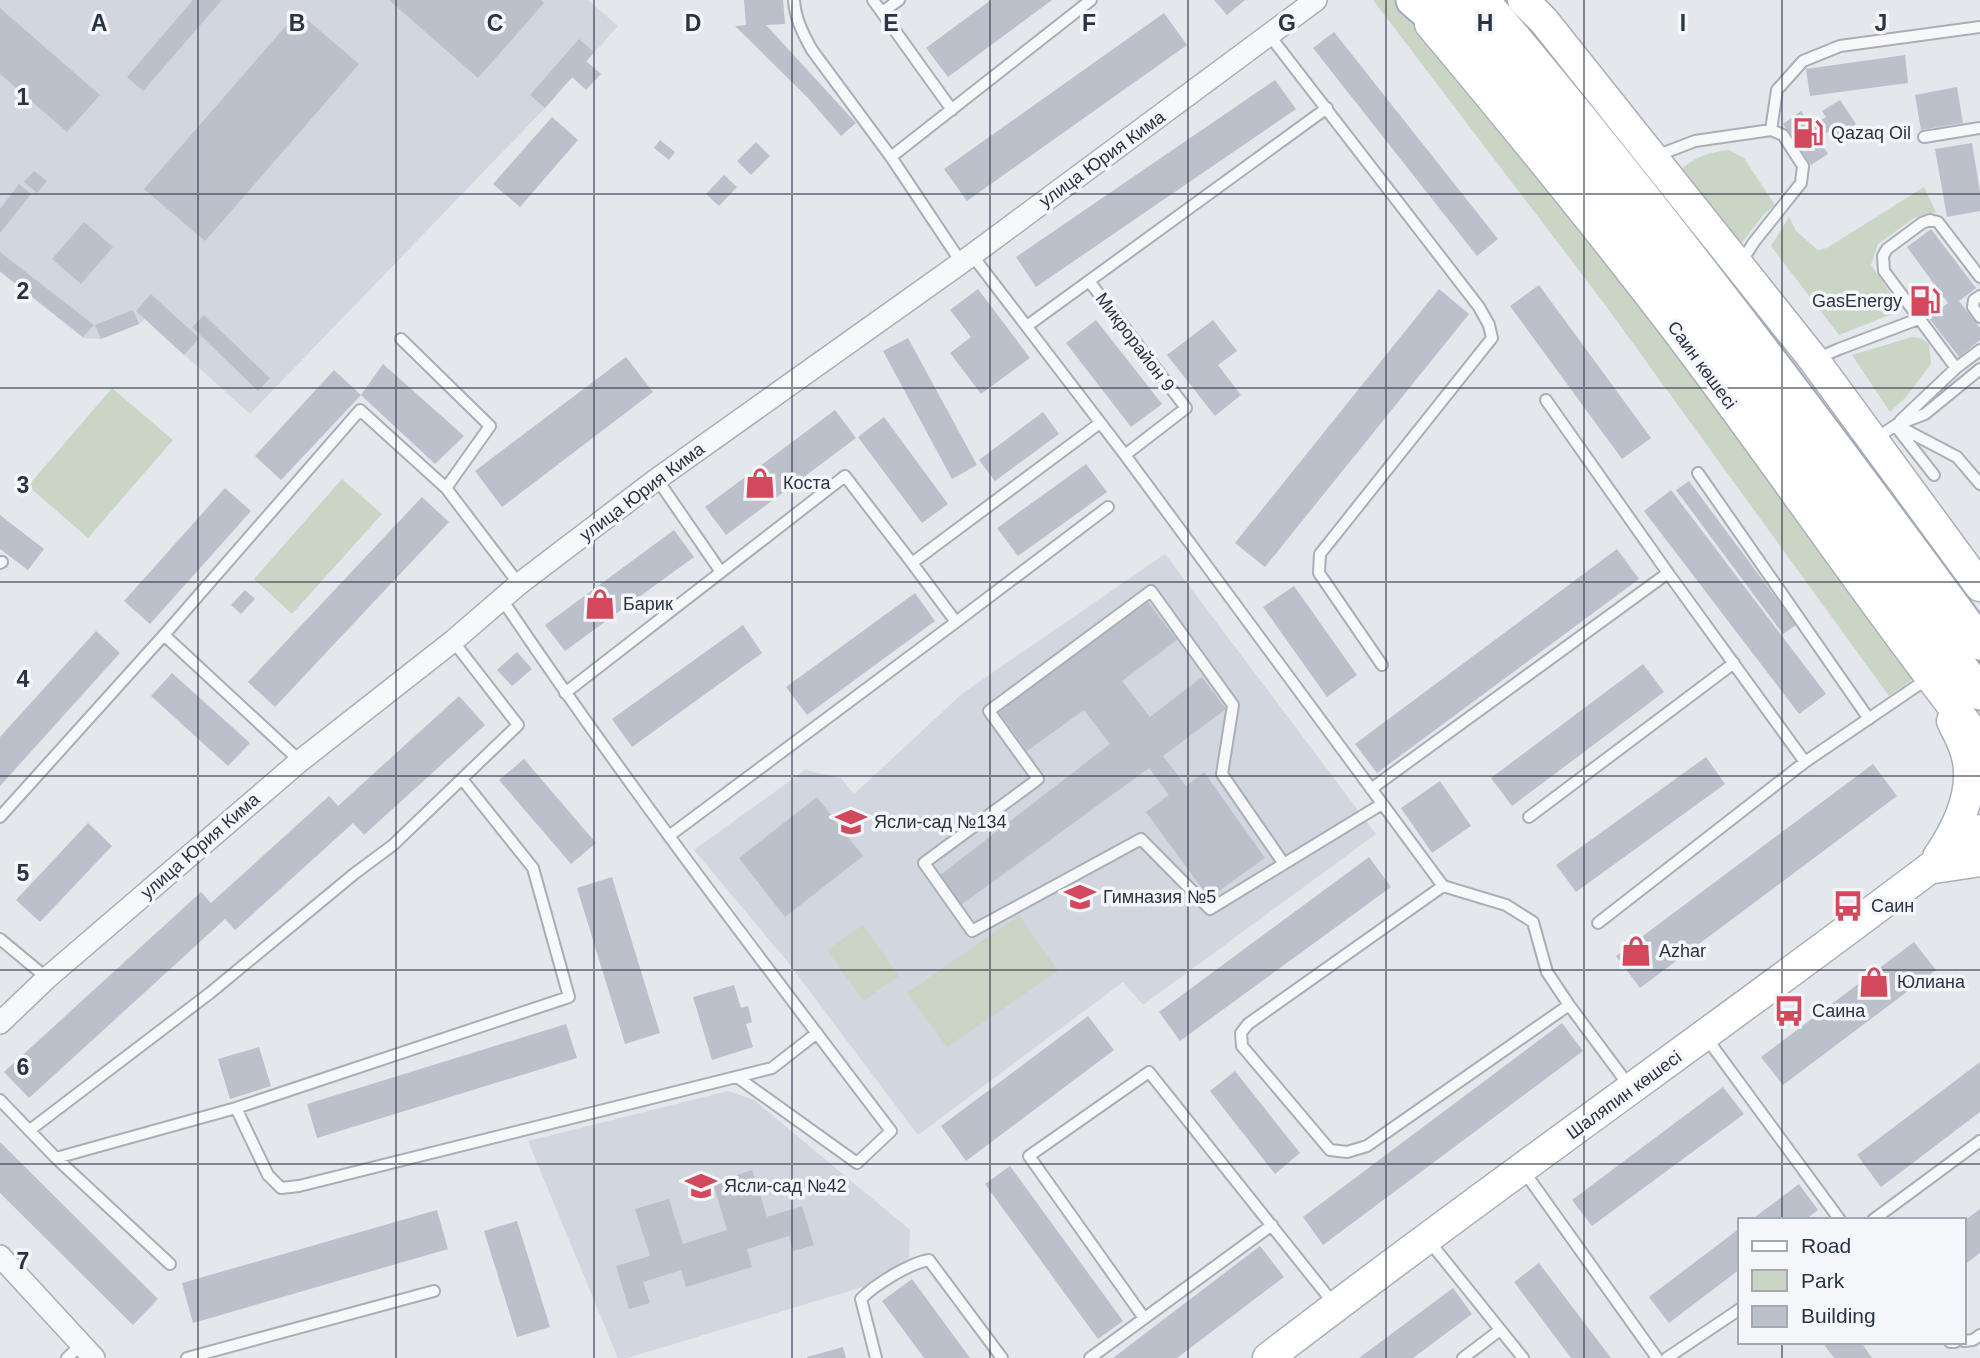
<svg xmlns="http://www.w3.org/2000/svg" width="1980" height="1358" viewBox="0 0 1980 1358" font-family="Arial,sans-serif">
	<style>
		.built { fill: #d2d6de }
		.green { fill: #c9d6c5 }
		.building { fill: #bbc0ca }
		.lines { fill: none; stroke-linecap: round; stroke-linejoin: round }
		.service-casing { stroke: #a9aeb7; stroke-width: 14 }
		.minor-casing { stroke: #a9aeb7; stroke-width: 24 }
		.secondary-casing { stroke: #a9aeb7; stroke-width: 33 }
		.primary-casing { stroke: #a3abb8; stroke-width: 37 }
		.service { stroke: #f7f8fa; stroke-width: 10 }
		.minor { stroke: #f7f8fa; stroke-width: 21 }
		.secondary { stroke: #fff; stroke-width: 30 }
		.primary { stroke: #fff; stroke-width: 33 }
		.grid { fill: none; stroke: #2b3445; stroke-width: 2; stroke-opacity: 0.55 }
		.labels { text-anchor: middle; stroke-width: 7; stroke-linejoin: round; paint-order: stroke }
		.poi-label { font-size: 18px; fill: #2b3445; stroke: #f4f6f9; text-anchor: start }
		.street-label { font-size: 18px; fill: #2b3445; stroke: #f4f6f9 }
		.grid-label { font-size: 23px; text-anchor: middle; font-weight: bold; fill: #2b3445; stroke: #f4f6f9; stroke-width: 7; stroke-linejoin: round; paint-order: stroke }
	</style>
	<rect width="100%" height="100%" fill="#e4e7ec"/>
	<!-- built -->
	<path class="built" d="M0 0H588L618 26 545 108 250 414 145 319 139 324 101 339 83 338 0 272Z
		M1165 554 1376 834 1143 1005 1123 982 918 1135 787 961 694 850 805 770 841 778 854 794 963 693Z
		M728 1091 754 1100 910 1230 909 1257 876 1283 627 1358H618L528 1141Z"/>
	<!-- green -->
	<path class="green" d="M1373 0H1401L1621 276 1913 679 1889 696 1603 302Z
		M1729 150 1744 158 1775 205 1764 214 1738 248 1679 171C1694 157 1709 152 1729 150Z
		M1924 187 1936 212 1914 218 1878 244 1871 265 1898 304 1895 313 1839 335 1771 246 1789 217 1796 231 1818 250 1827 248Z
		M1912 337 1921 338 1929 344 1931 364 1906 397 1890 412 1852 355Z
		M112 388 173 440 88 538 28 486Z
		M342 479 382 514 292 614 254 579Z
		M1019 915 1058 971 947 1047 907 993Z
		M863 925 899 976 863 1001 827 950Z"/>
	<!-- building -->
	<path class="building" d="M193 0H222L143 91 127 77Z
		M389 0H541L544 3 478 78Z
		M744 0H783L785 24 766 25 856 123 841 136 808 98 735 26 746 25Z
		M991 0H1052L948 77 926 48Z
		M1214 0H1245L1227 15Z
		M0 8 100 95 67 132 0 74Z
		M298 12 359 64 205 241 144 189Z
		M1164 13 1187 45 967 201 944 169Z
		M1334 32 1498 239 1477 256 1313 48Z
		M579 39 594 52 586 61 601 74 586 90 572 77 545 108 530 95Z
		M1905 55 1908 83 1810 96 1806 69Z
		M1275 80 1296 109 1036 287 1016 257Z
		M1957 87 1963 123 1921 130 1915 95Z
		M1840 100 1856 124 1837 137 1832 129 1818 139 1828 154 1811 165 1783 124 1801 111 1811 126 1826 117 1822 111Z
		M552 117 578 140 520 207 493 184Z
		M660 140 675 152 669 160 654 148Z
		M756 142 770 156 751 175 737 161Z
		M1972 143 1980 192V211L1947 217 1935 149Z
		M34 171 47 181 37 193 24 182Z
		M724 175 737 187 719 206 706 194Z
		M19 184 31 194 0 233V209Z
		M84 222 113 247 81 284 52 259Z
		M1931 229 1976 288 1959 301 1980 328V340L1959 357 1929 318 1948 303 1907 247Z
		M0 252 94 325 83 337 0 271Z
		M1539 285 1651 438 1622 459 1510 306Z
		M978 289 1030 358 981 394 950 353 971 337 950 310Z
		M1439 289 1469 314 1265 567 1235 543Z
		M151 294 199 338 184 355 136 311Z
		M133 310 139 324 101 339 95 325Z
		M204 315 270 378 258 391 192 327Z
		M1096 320 1162 404 1131 427 1066 343Z
		M1213 320 1237 351 1218 365 1241 395 1215 416 1167 355Z
		M908 338 977 465 952 479 883 351Z
		M626 357 653 392 502 507 475 471Z
		M383 364 464 436 435 464 361 395 281 480 255 456 334 370 361 395Z
		M835 410 856 438 726 535 705 507Z
		M1043 412 1059 434 995 481 979 460Z
		M884 417 948 504 922 523 858 437Z
		M1086 464 1107 492 1018 556 997 528Z
		M1689 481 1796 625 1783 634 1676 490Z
		M225 488 251 511 150 624 124 601Z
		M1671 490 1826 694 1799 714 1644 511Z
		M422 497 449 522 275 707 248 682Z
		M0 515 44 549 28 570 0 549Z
		M674 530 694 557 565 651 545 625Z
		M1617 549 1639 579 1377 773 1355 744Z
		M1294 586 1357 675 1327 697 1263 607Z
		M245 590 255 599 241 614 231 605Z
		M915 593 935 621 807 715 786 687Z
		M1148 602 1177 640 1122 681 1150 717 1202 677 1226 709 1163 756 1186 786 1204 772 1265 858 1209 898 1146 812 1169 795 1149 768 961 905 939 876 1110 744 1084 710 1027 751 998 711Z
		M743 625 762 653 632 747 612 719Z
		M96 631 120 653 0 786V737Z
		M517 652 532 669 512 686 497 670Z
		M1643 664 1664 692 1512 806 1491 778Z
		M172 673 250 743 228 766 151 696Z
		M459 696 485 725 364 835 353 823 235 930 225 919 29 1098 4 1072 201 892 211 903 329 796 338 806Z
		M1706 757 1725 784 1576 892 1556 865Z
		M524 759 596 843 571 864 499 780Z
		M1873 764 1897 796 1640 988 1616 956Z
		M1440 781 1471 826 1432 853 1401 808Z
		M817 797 863 856 785 917 739 858Z
		M88 823 112 846 40 922 16 900Z
		M1369 857 1391 887 1180 1041 1159 1012Z
		M612 877 660 1033 625 1044 577 888Z
		M1914 942 1936 970 1783 1085 1761 1057Z
		M734 985 741 1008 748 1006 752 1022 746 1024 753 1047 712 1060 693 997Z
		M1088 1016 1114 1050 966 1161 941 1126Z
		M1562 1023 1583 1051 1323 1245 1303 1217Z
		M566 1024 577 1058 317 1138 307 1104Z
		M259 1047 271 1086 230 1099 218 1059Z
		M1980 1062V1112L1881 1187 1857 1155Z
		M1235 1071 1300 1153 1275 1174 1210 1091Z
		M1723 1087 1744 1114 1592 1226 1572 1200Z
		M0 1142 158 1299 133 1325 0 1193Z
		M1010 1166 1123 1321 1098 1339 985 1184Z
		M752 1170 767 1217 802 1206 814 1245 793 1251 789 1236 747 1249 752 1267 686 1287 681 1270 643 1282 650 1303 629 1309 616 1266 650 1256 635 1209 669 1199 683 1244 727 1230 713 1183Z
		M1799 1184 1818 1210 1805 1220H1751Z
		M1980 1209V1253L1964 1265V1221Z
		M437 1210 448 1249 193 1323 182 1283Z
		M517 1221 550 1327 517 1337 484 1231Z
		M1740 1228V1269L1669 1323 1649 1297Z
		M1260 1246 1284 1277 1177 1358H1113Z
		M1539 1263 1611 1358H1571L1514 1282Z
		M912 1279 970 1358H924L882 1301Z
		M1453 1288 1472 1314 1413 1358H1359Z
		M1822 1342H1861L1872 1358H1834Z
		M843 1347 846 1358H807V1357Z"/>
	<g class="lines">
		<defs>
			<path id="service" d="M794 0C795 18 803 34 812 50L891 157 961 262
				M873 0 952 110
				M882 12 899 0
				M1270 36 1479 307 1489 325 1492 338 1320 554 1319 573 1382 665
				M1771 130 1777 90 1803 61 1840 46 1980 27
				M1924 137 1980 128
				M1656 156 1695 141 1771 130 1783 135 1803 166 1801 183 1754 242 1740 264
				M891 157 1091 0
				M972 255 1125 455 1443 886 1506 905 1533 922 1547 972 1569 1005 1630 1087
				M1089 281 1186 408 1125 455
				M1980 296 1974 300 1973 307 1980 317
				M1027 326 1327 108
				M401 339 490 426 446 488
				M1816 359 1839 349 1921 318
				M1956 368 1884 271 1883 256 1887 249 1922 223 1930 220 1938 222 1980 277
				M1546 400 1668 573
				M1900 421 1956 368 1980 350
				M1896 425 1957 457 1980 484
				M1897 428 1934 475
				M1875 439 1896 425 1925 414 1980 369
				M1698 473 1869 719
				M657 479 721 572
				M0 563 2 562
				M501 598C624 781 758 956 891 1131L857 1163 737 1077
				M956 622 1108 507
				M164 635 300 761
				M565 693 845 476 912 563
				M1371 789 1668 573 1805 762 1930 677
				M0 817 164 635 360 410 446 488 519 584
				M1529 817 1734 663
				M669 836 956 622 912 563 1100 423
				M1284 864 1222 774 1233 705 1151 591 989 711 1038 779 924 863 972 931 1141 839 1210 909 1382 804
				M1443 886 1248 1024 1241 1033 1242 1046 1330 1150 1347 1152 1367 1146 1569 1005
				M1598 923 1805 762
				M0 939 47 978
				M1705 1036 1840 1220
				M0 1100 56 1158 170 1264
				M236 1108 268 1175 281 1188 299 1186 772 1068 817 1033
				M30 1130 210 993 354 874 393 845 518 725 453 641
				M56 1158 236 1108 569 997 533 868 462 779
				M1523 1170 1657 1358
				M1873 1220 1980 1141
				M1429 1241 1523 1358
				M1144 1318 1029 1156 1149 1072 1334 1304
				M1964 1341 1973 1340 1980 1335
				M1950 1342H1955
				M67 1358 82 1344
				M187 1358 434 1291
				M876 1358 861 1299C874 1285 910 1263 929 1260L1002 1358
				M1090 1358 1272 1225
				M1463 1358 1500 1330
				M1667 1358 1740 1309"/>
			<path id="minor" d="M0 1023 47 978 300 761 453 641 519 584 657 479 972 255 1316 0
				M0 1256 94 1358"/>
			<path id="secondary" d="M1523 0 1544 21 1814 360 1980 586
				M1430 24C1513 123 1594 222 1672 324 1777 462 1873 606 1980 741
				M1938 857C1959 826 1979 785 1964 747 1961 738 1956 730 1952 721
				M1934 868 1980 861
				M1268 1358C1502 1178 1745 1010 1980 830"/>
			<path id="primary" d="M1413 0 1459 39
				M1446 0 1511 82 1574 154 1980 693
				M1482 0C1657 207 1820 425 1980 643"/>
		</defs>
		<!-- service casing -->
		<use href="#service" class="service-casing"/>
		<!-- minor casing -->
		<use href="#minor" class="minor-casing"/>
		<!-- secondary casing -->
		<use href="#secondary" class="secondary-casing"/>
		<!-- primary casing -->
		<use href="#primary" class="primary-casing"/>
		<!-- service -->
		<use href="#service" class="service"/>
		<!-- minor -->
		<use href="#minor" class="minor"/>
		<!-- secondary -->
		<use href="#secondary" class="secondary"/>
		<!-- primary -->
		<use href="#primary" class="primary"/>
	</g>
	<!-- grid -->
	<path class="grid" d="M198 0V1358M396 0V1358M594 0V1358M792 0V1358M990 0V1358M1188 0V1358M1386 0V1358M1584 0V1358M1782 0V1220M0 194H1980M0 388H1980M0 582H1980M0 776H1980M0 970H1980M0 1164H1980M1782 1342V1358"/>
	<!-- icons -->
	<defs>
		<symbol id="fuel-bare" viewBox="-9 -9 18 18"><path d="M-5.5-6h7V0h2V4h1.3V-2.5L3-4.5l.8-.8L6-3V5H2.5V1h-1V6h-7ZM-4.2-4.7v3.2H.2V-4.7Z" fill="#d1495b" stroke="#f4f6f9" stroke-width="2.5" paint-order="stroke"/></symbol>
		<symbol id="shop-bare" viewBox="-9 -9 18 18"><path d="M-5-2.5h2.3a2.7 3.5 0 0 1 5.4 0H5L5.5 6h-11ZM-1.5-2.5h3a1.5 2.3 0 0 0-3 0Z" fill="#d1495b" stroke="#f4f6f9" stroke-width="2.5" paint-order="stroke"/></symbol>
		<symbol id="school-bare" viewBox="-9 -9 18 18"><path d="M0-5L7-2L0 1L-7-2ZM-4 1L0 2.5L4 1V4Q0 6-4 4Z" fill="#d1495b" stroke="#f4f6f9" stroke-width="2.5" paint-order="stroke"/></symbol>
		<symbol id="bus-bare" viewBox="-9 -9 18 18"><path d="M-5-6H5V4H4V6H2V4H-2V6H-4V4H-5ZM-3.5-4V0h7V-4ZM-3.5 1.2v1.5H-2V1.2ZM2 1.2v1.5H3.5V1.2Z" fill="#d1495b" stroke="#f4f6f9" stroke-width="2.5" paint-order="stroke"/></symbol>
	</defs>
	<g fill-rule="evenodd">
		<use href="#fuel-bare" x="1786" y="111" width="44" height="44"/>
		<use href="#fuel-bare" x="1903" y="279" width="44" height="44"/>
		<use href="#shop-bare" x="738" y="461" width="44" height="44"/>
		<use href="#shop-bare" x="578" y="582" width="44" height="44"/>
		<use href="#school-bare" x="829" y="800" width="44" height="44"/>
		<use href="#school-bare" x="1058" y="875" width="44" height="44"/>
		<use href="#bus-bare" x="1826" y="884" width="44" height="44"/>
		<use href="#shop-bare" x="1614" y="929" width="44" height="44"/>
		<use href="#shop-bare" x="1852" y="960" width="44" height="44"/>
		<use href="#bus-bare" x="1767" y="989" width="44" height="44"/>
		<use href="#school-bare" x="679" y="1164" width="44" height="44"/>
	</g>
	<g class="labels">
		<!-- poi labels -->
		<g class="poi-label">
			<text x="1831" y="139">Qazaq Oil</text>
			<text x="1902" y="307" text-anchor="end">GasEnergy</text>
			<text x="783" y="489">Коста</text>
			<text x="623" y="610">Барик</text>
			<text x="874" y="828">Ясли-сад №134</text>
			<text x="1103" y="903">Гимназия №5</text>
			<text x="1871" y="912">Саин</text>
			<text x="1659" y="957">Azhar</text>
			<text x="1897" y="988">Юлиана</text>
			<text x="1812" y="1017">Саина</text>
			<text x="724" y="1192">Ясли-сад №42</text>
		</g>
		<!-- street labels -->
		<g class="street-label">
			<text transform="translate(1102 159) rotate(-36)" y="6">улица Юрия Кима</text>
			<text transform="translate(1135 342) rotate(53)" y="6">Микрорайон 9</text>
			<text transform="translate(1702 365) rotate(54)" y="6">Саин көшесі</text>
			<text transform="translate(642 492) rotate(-37)" y="6">улица Юрия Кима</text>
			<text transform="translate(200 846) rotate(-41)" y="6">улица Юрия Кима</text>
			<text transform="translate(1624 1095) rotate(-36)" y="6">Шаляпин көшесі</text>
		</g>
	</g>
	<g class="grid-label">
		<text x="99" y="31">A</text>
		<text x="297" y="31">B</text>
		<text x="495" y="31">C</text>
		<text x="693" y="31">D</text>
		<text x="891" y="31">E</text>
		<text x="1089" y="31">F</text>
		<text x="1287" y="31">G</text>
		<text x="1485" y="31">H</text>
		<text x="1683" y="31">I</text>
		<text x="1881" y="31">J</text>
		<text x="23" y="105">1</text>
		<text x="23" y="299">2</text>
		<text x="23" y="493">3</text>
		<text x="23" y="687">4</text>
		<text x="23" y="881">5</text>
		<text x="23" y="1075">6</text>
		<text x="23" y="1269">7</text>
	</g>
	<!-- legend -->
	<rect x="1738" y="1218" width="228" height="126" fill="#f4f6f9" stroke="#a4a8b1" stroke-width="2"/>
	<rect x="1752" y="1241" width="35" height="10" fill="#ffffff" stroke="#a4a8b1" stroke-width="2"/>
	<text x="1801" y="1253" font-size="21" fill="#2b3445">Road</text>
	<rect x="1752" y="1270" width="35" height="21" fill="#c9d6c5" stroke="#a4a8b1" stroke-width="2"/>
	<text x="1801" y="1288" font-size="21" fill="#2b3445">Park</text>
	<rect x="1752" y="1306" width="35" height="21" fill="#bbc0ca" stroke="#a4a8b1" stroke-width="2"/>
	<text x="1801" y="1323" font-size="21" fill="#2b3445">Building</text>
</svg>
